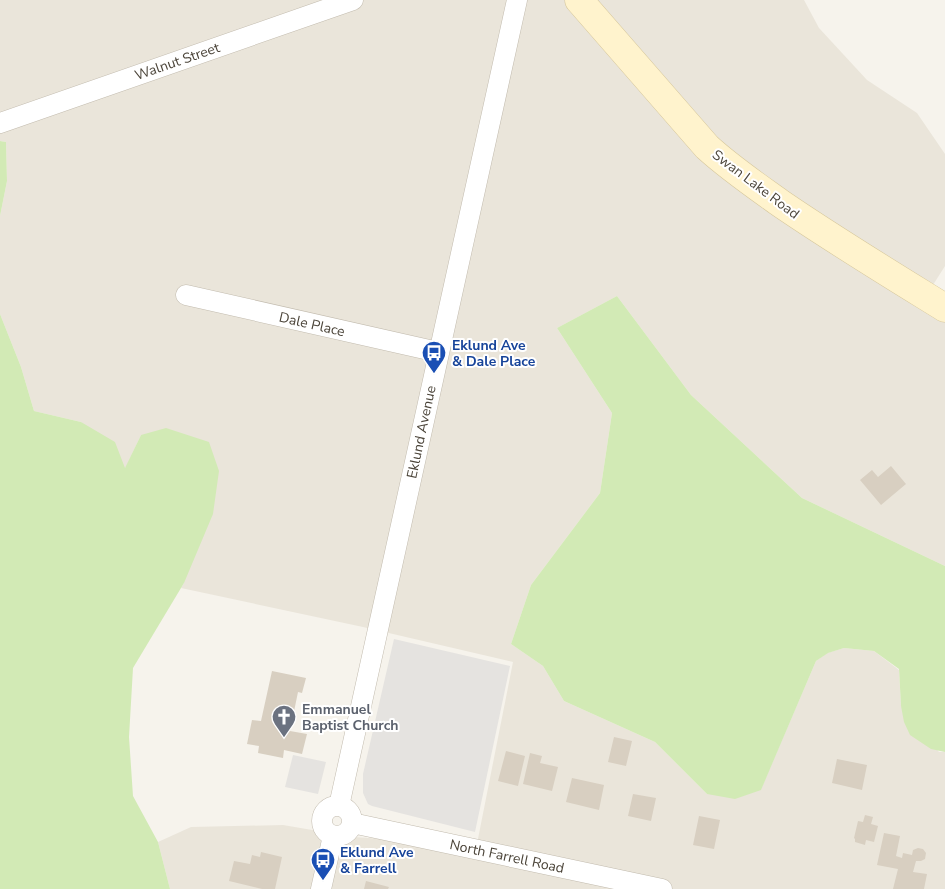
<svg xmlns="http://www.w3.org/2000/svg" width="945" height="889" viewBox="0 0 945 889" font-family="'Nunito Sans',sans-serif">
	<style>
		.residential { fill: #eae5da }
		.green { fill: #d2eab5 }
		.parking { fill: #e5e3e0 }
		.building { fill: #d8cfc1 }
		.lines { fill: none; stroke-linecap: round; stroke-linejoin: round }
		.street-casing { stroke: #c2bbae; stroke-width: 21 }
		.secondary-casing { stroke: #d6c79b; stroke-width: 29 }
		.street { stroke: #fff; stroke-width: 20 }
		.secondary { stroke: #fff3cd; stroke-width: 28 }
		.labels { text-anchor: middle; stroke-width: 4; stroke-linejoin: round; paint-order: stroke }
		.street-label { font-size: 14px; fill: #4b4439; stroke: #fff }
		.transit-label { font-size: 14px; font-weight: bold; fill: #164399; stroke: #fff; text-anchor: start }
		.worship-label { font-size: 14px; font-weight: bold; fill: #5b616d; stroke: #fff; text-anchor: start }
	</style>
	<rect width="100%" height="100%" fill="#f6f3ec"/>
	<!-- residential -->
	<path class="residential" d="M0 0H804L819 28 867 80 917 113 945 154V266L926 296 945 308V566L802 498 691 395 617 296 557 328 612 413 600 493 531 585 511 644 543 666 564 701 655 742 707 794 761 789 816 661 827 653 844 648 874 651 899 670 901 706 939 752H945V889H170L158 842 191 827 283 825 353 837 383 839 474 859 513 662 363 627 181 588 184 583 141 435 125 469 81 422 34 411 21 367 0 314V216L7 181 6 142 0 141Z"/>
	<!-- green -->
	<path class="green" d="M0 141 6 142 7 181 0 216Z
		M617 296 691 395 802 498 945 566V752L931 749 910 735 904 722 901 706 899 669 874 651 844 648 828 653 816 661 761 790 735 799 707 794 655 742 564 701 543 666 511 644 531 585 600 493 612 413 557 328Z
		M0 314 21 367 34 411 81 422 115 442 125 468 141 435 166 428 209 442 219 471 213 514 184 583 133 668 129 737 133 796 158 842 170 889H0Z"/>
	<!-- parking -->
	<path class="parking" d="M394 639 510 666 475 832 372 806 368 804 363 793V774Z
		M293 755 326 762 318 794 285 787Z"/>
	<!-- building -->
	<path class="building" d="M891 466 906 484 881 505 860 480 872 470 878 477Z
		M272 671 306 678 302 693 298 692 290 731 307 734 302 754 284 750 283 758 258 753 259 746 247 744 252 720 261 721Z
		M614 737 632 741 626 766 608 762Z
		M506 751 525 756 518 786 498 781Z
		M530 753 542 756 540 763 558 767 552 791 523 784Z
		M837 759 867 765 862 790 832 783Z
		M572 778 604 785 599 810 566 802Z
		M633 794 656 798 651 821 628 816Z
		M865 815 873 817 871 824 878 826 874 842 866 840 865 845 855 842V839L854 838 858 821 863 822Z
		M699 816 720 820 714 849 693 845Z
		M884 833 900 836 896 856 902 858 903 853 912 855 913 850 918 848 923 849 926 853 925 859 921 861H916L913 872 927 874 924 889H893L898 869 877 865Z
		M261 852 282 857 275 889H262L229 881 234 861 250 864 252 855 260 857Z
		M366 881 389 887 388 889H364Z"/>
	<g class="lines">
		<defs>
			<path id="street" d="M0 123 353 0
				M186 295 438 352
				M322 821a15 15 0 1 1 30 0a15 15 0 1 1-30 0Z
				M339 806 517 0
				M352 823 662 889
				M321 889 333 836"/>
			<path id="secondary" d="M579 0 707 147C730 168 755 185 780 203 834 240 890 274 945 308"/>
		</defs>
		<!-- street casing -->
		<use href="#street" class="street-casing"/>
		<!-- secondary casing -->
		<use href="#secondary" class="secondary-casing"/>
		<!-- street -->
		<use href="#street" class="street"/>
		<!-- secondary -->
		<use href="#secondary" class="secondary"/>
	</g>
	<!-- icons -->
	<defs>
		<symbol id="bus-pin" viewBox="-11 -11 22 30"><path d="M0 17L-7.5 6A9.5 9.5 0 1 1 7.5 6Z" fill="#1a4fb4" stroke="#fff"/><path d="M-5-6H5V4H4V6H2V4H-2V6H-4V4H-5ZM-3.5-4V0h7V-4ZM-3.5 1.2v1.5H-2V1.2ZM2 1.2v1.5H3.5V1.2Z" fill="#fff"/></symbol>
		<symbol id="church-pin" viewBox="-11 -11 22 30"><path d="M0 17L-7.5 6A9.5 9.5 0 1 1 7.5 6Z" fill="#6b7280" stroke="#fff"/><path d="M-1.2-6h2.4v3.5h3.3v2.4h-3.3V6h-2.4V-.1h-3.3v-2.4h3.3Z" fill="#fff"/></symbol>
	</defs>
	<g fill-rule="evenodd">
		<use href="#bus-pin" x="420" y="339" width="28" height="38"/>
		<use href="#church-pin" x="270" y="703" width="28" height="38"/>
		<use href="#bus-pin" x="309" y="846" width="28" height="38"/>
	</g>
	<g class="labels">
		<!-- street labels -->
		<g class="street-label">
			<text transform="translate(177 61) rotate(-19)" y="5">Walnut Street</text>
			<text transform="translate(756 184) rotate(37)" y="5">Swan Lake Road</text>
			<text transform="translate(312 324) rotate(13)" y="5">Dale Place</text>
			<text transform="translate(421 432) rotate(-78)" y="5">Eklund Avenue</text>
			<text transform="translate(507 856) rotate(12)" y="5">North Farrell Road</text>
		</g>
		<!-- transit labels -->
		<g class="transit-label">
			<text x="452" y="350">Eklund Ave<tspan x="452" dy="16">&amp; Dale Place</tspan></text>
			<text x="340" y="857">Eklund Ave<tspan x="340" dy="16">&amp; Farrell</tspan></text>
		</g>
		<!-- worship labels -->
		<g class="worship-label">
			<text x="302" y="714">Emmanuel<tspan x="302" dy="16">Baptist Church</tspan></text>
		</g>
	</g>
</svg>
